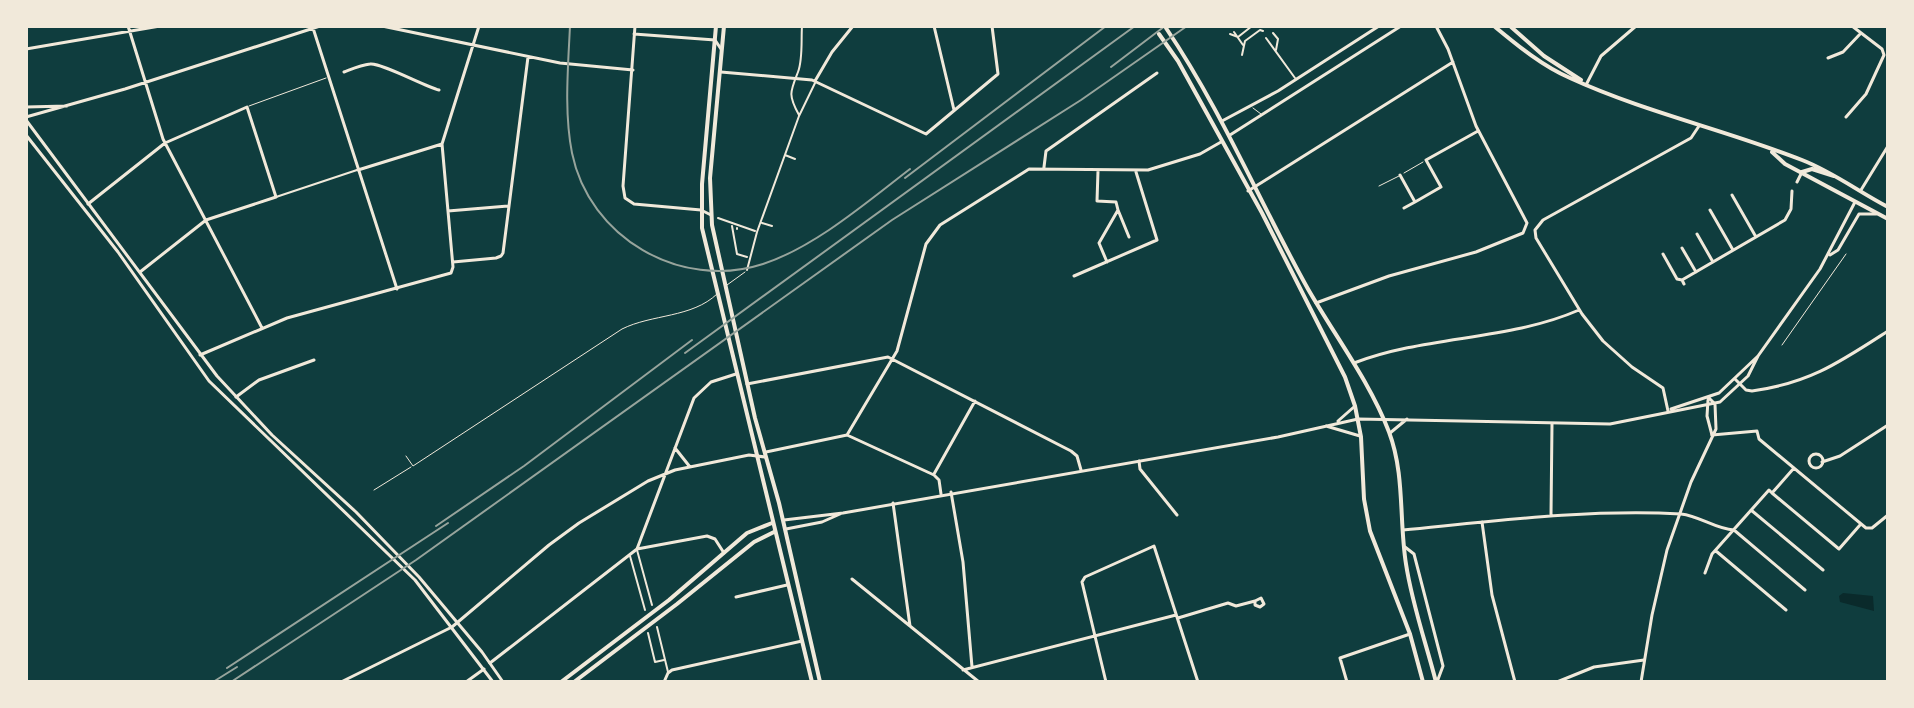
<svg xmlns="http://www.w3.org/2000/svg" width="1914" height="708" viewBox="0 0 1914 708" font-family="'Nunito Sans',sans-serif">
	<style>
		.water { fill: #0a2a2b }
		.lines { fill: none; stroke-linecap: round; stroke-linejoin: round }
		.service { stroke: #f1e9da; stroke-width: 1 }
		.pedestrian { stroke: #f1e9da; stroke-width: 2 }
		.minor { stroke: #f1e9da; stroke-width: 3 }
		.tertiary { stroke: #f1e9da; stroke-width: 3 }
		.secondary { stroke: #f1e9da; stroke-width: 4 }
		.primary { stroke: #f1e9da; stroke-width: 4 }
		.rail { stroke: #97a49c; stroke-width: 2 }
	</style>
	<rect width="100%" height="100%" fill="#0f3d3e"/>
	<!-- water -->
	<path class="water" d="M1843 593 1873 596 1874 611 1840 602 1839 596Z"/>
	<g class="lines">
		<!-- service -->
		<path class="service" d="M249 106 326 78
			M1253 108 1261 114
			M1404 173 1423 162
			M1379 186 1399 176
			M727 285 745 272
			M1782 345 1846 254
			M406 456 413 466 622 329C652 314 692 318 717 294
			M374 490 411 467"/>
		<!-- pedestrian -->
		<path class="pedestrian" d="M1234 32 1243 45
			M1273 33 1278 39 1276 50
			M1230 34 1238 37 1252 26
			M1266 38 1295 78
			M1242 55 1245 41 1260 30 1263 31
			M799 115C788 95 790 92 798 72 803 59 801 40 802 26
			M785 155 795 159
			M276 197 357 170
			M718 218 755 231
			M762 223 772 226
			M732 226 737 254 747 257
			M737 229V228
			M747 270 757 232 799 116 815 83
			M637 550 652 605
			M630 556 645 610
			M657 627 668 672
			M648 633 655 662 664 660"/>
		<!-- minor -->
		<path class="minor" d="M128 26 163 139 262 328
			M382 26 560 63 633 70
			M635 26 623 186 625 198 634 204 701 210 711 215
			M934 26 954 110
			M313 28 397 289
			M634 34 715 40 721 49
			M26 49 160 26
			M1828 58 1843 52 1861 33
			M344 72C352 69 361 65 370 64 380 62 424 86 439 90
			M721 72 812 80 926 134 998 74 992 26
			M815 81 832 52 853 26
			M1586 85 1601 56 1636 26
			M26 107 67 106
			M26 117 125 89 320 26
			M1846 117 1866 94 1884 55 1882 49 1852 26
			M1222 121 1278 91 1379 26
			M1230 135 1401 26
			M1044 167 1046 151 1157 73
			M358 170 442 144
			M1098 171 1097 201 1116 202 1118 210 1099 243 1107 262
			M1400 175 1415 202 1441 187 1426 160 1478 131
			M1797 182 1802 172
			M1248 191 1453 62
			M1732 195 1756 237
			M88 204 165 143 247 107 276 197 206 220 140 272
			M1404 208 1415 202
			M1118 210 1129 237
			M1710 210 1733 250
			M448 211 508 206
			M1697 234 1713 262
			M1682 248 1696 272
			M1663 254 1677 279 1682 280
			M453 262 496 258 501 256 503 253 528 57
			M1074 276 1157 240 1136 172
			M1684 284 1682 280 1785 220 1791 209 1792 191
			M1316 303 1389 276 1476 252 1523 233 1527 223 1476 126 1448 49 1436 26
			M200 355 287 318 451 273 453 267 442 144 479 26
			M1354 363C1427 335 1508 341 1579 310
			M1735 379 1746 390 1752 391C1810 383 1840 362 1888 331
			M747 384 888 357 1071 451 1077 456 1081 470
			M236 397 259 380 314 360
			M1668 411 1663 388 1632 367 1603 341 1582 314 1536 238 1535 230 1543 220 1691 138 1699 126
			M847 435 897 351 926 244 940 225 1029 169 1148 170 1200 154 1221 142
			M1712 435 1757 431 1759 439 1866 528H1872L1888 515
			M675 448 690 467
			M766 452 847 435 934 475 939 480 941 494
			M1809 461a7 7 0 1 1 14 0a7 7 0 1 1-14 0Z
			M1139 461 1140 469 1177 515
			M1822 462 1840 456 1888 425
			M934 474 975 401
			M951 492 963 562 972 667
			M1772 493 1839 549 1860 525
			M893 503 910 626
			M1751 510 1823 570
			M1551 515 1552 424
			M1482 522 1492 595 1515 682
			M1403 530C1495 521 1588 509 1681 514 1700 516 1715 529 1734 530L1805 590
			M1405 547 1414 554 1443 666 1437 682
			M637 549 694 398 711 382 736 374
			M1716 551 1786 610
			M1705 573 1712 554 1769 490 1772 493 1794 468
			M852 579 979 682
			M736 597 787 585
			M1178 618 1228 603 1236 606 1255 601V605L1260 607 1264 604 1261 598 1255 601
			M490 663 637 549 707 536 715 539 724 553
			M963 670 1176 615
			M341 682 452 627 549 545 579 523 648 481 675 470 749 455 765 457
			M466 682 484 669
			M664 682 668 673 672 670 802 641
			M1106 682 1082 582 1085 577 1154 546 1198 682
			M1347 682 1340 658 1410 634
			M1557 682 1594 667 1644 660"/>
		<!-- tertiary -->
		<path class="tertiary" d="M26 120 217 376 272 435 356 512 419 577 482 652 503 682
			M26 135 118 252 209 381 415 580 493 682
			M1861 190 1888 146
			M1830 255 1838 250 1859 214H1876
			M1708 400 1707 416 1712 435
			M1671 409 1719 393 1758 356 1820 269 1855 202
			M1338 421 1355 406
			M1326 426 1360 436
			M1390 433 1407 419
			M784 520 843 513 1278 437 1358 419 1610 424 1720 402 1748 376 1758 356
			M786 529 822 522 840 514
			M1641 682 1652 615 1667 550 1691 482 1716 429 1715 404 1708 397"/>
		<!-- secondary -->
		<path class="secondary" d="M1166 28C1222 111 1260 203 1308 289 1335 336 1370 382 1389 432 1405 474 1399 521 1406 564 1412 604 1426 643 1436 682
			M1159 34 1178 61 1262 213 1345 377 1355 406 1361 437 1364 499 1370 531 1410 634 1423 682
			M561 682 669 600 747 533 772 523
			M574 682 677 604 754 542 774 532"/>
		<!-- primary -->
		<path class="primary" d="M716 26 702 184V228L812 682
			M724 26 710 178 712 225 755 418 779 503 820 682
			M1494 26C1517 45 1542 66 1570 78 1644 112 1726 130 1802 160 1833 172 1859 192 1888 207
			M1510 26 1544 56 1581 80
			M1772 152 1785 164 1888 219
			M1802 172 1812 169 1834 176"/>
		<!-- rail -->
		<path class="rail" d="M570 26C568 68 564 112 572 153 589 237 680 291 763 264 815 247 867 202 910 169
			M1111 67 1165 26
			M905 178 1106 26
			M685 353 1135 26
			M436 526 524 466 692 340
			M227 668 448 523
			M213 682 237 667
			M231 682 416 560 892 220 1081 100 1187 26"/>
	</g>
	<!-- border -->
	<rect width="1914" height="708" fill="none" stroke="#f1e9da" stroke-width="56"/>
</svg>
